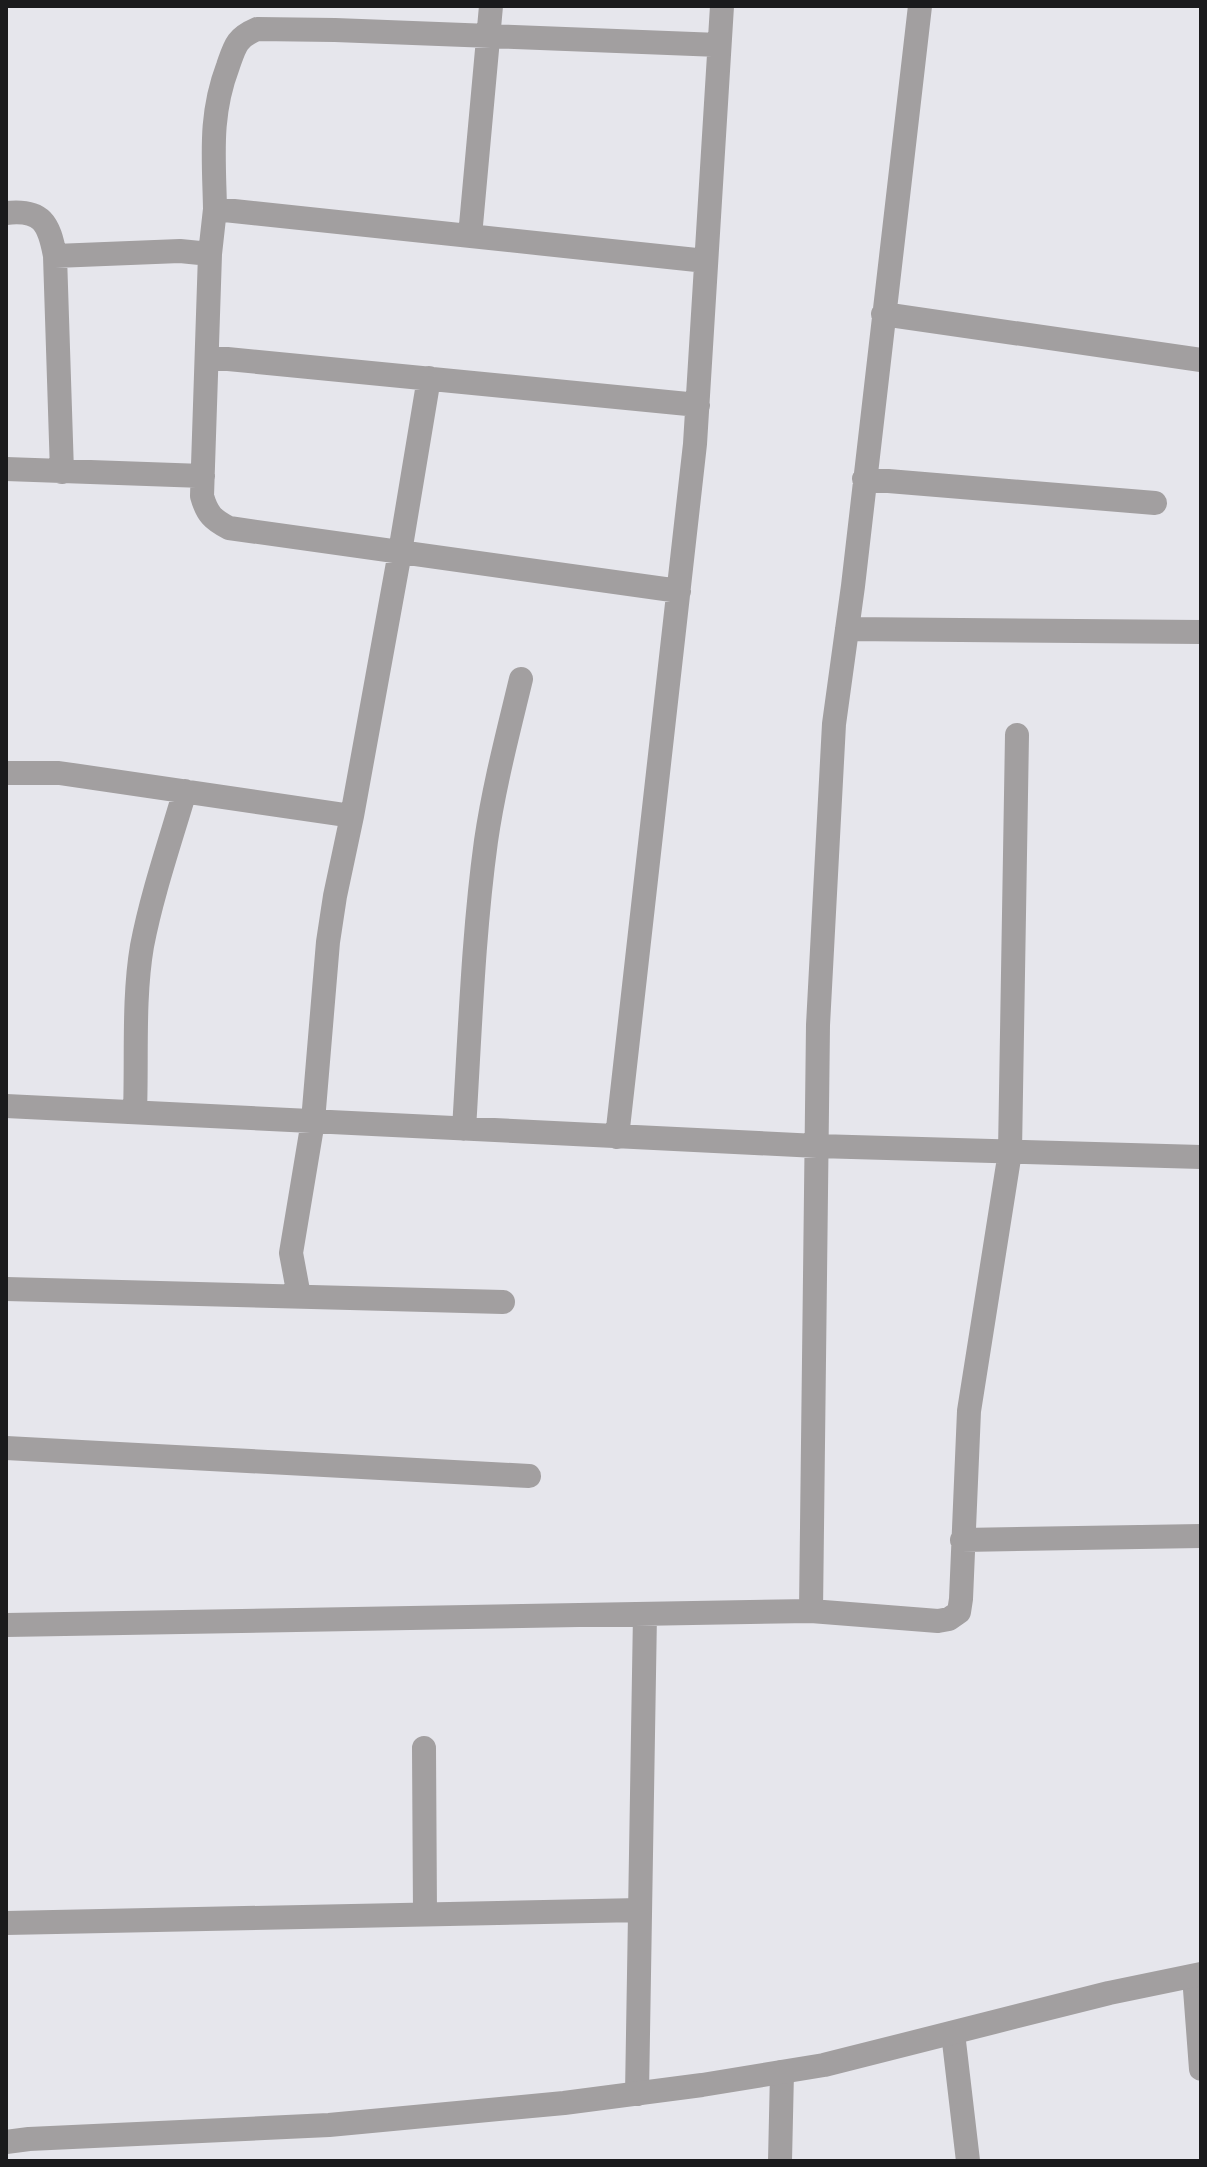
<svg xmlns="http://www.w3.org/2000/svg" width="1207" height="2167" viewBox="0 0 1207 2167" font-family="'Playfair Display',serif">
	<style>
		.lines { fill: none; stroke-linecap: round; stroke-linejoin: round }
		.minor { stroke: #a29fa0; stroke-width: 24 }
		.tertiary { stroke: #a29fa0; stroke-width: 24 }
	</style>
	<rect width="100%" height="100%" fill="#e6e6ec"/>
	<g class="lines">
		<!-- minor -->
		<path class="minor" d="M215 209C214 157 209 116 228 66 235 46 236 38 257 29L335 30 719 45
			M6 213C42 209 49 223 55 256L180 251 210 254 202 496C207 514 213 520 229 528L679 591
			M470 236 491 6
			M210 254 215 209 706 261
			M55 256 62 472
			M883 314 1201 360
			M207 357 698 405
			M6 469 203 476
			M864 479 1155 503
			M847 629 1201 632
			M6 773H59L352 816
			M6 1106 817 1146 1201 1157
			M135 1112C137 1058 133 999 142 946 152 894 170 842 185 791
			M464 1129C470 1033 473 936 486 841 494 786 508 733 521 679
			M617 1137 695 444 722 6
			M6 1289 503 1302
			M299 1296 291 1253 313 1121 328 942 335 896 352 816 400 552 429 378
			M6 1448 529 1476
			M962 1540 1201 1536
			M811 1611 938 1621 949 1619 959 1612 961 1599 969 1411 1010 1152 1017 735
			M6 1625 811 1611 818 1025 834 724 853 586 920 6
			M424 1748 425 1914
			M6 1923 640 1910
			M1194 1976 1201 2069
			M953 2033 968 2161
			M637 2094 645 1614
			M780 2161 782 2072"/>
		<!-- tertiary -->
		<path class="tertiary" d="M6 2142 29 2139 329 2125 564 2103 702 2085 824 2065 1109 1993 1201 1974"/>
	</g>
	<!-- border -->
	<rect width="1207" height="2167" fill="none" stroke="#1b1b1d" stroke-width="16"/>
</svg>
